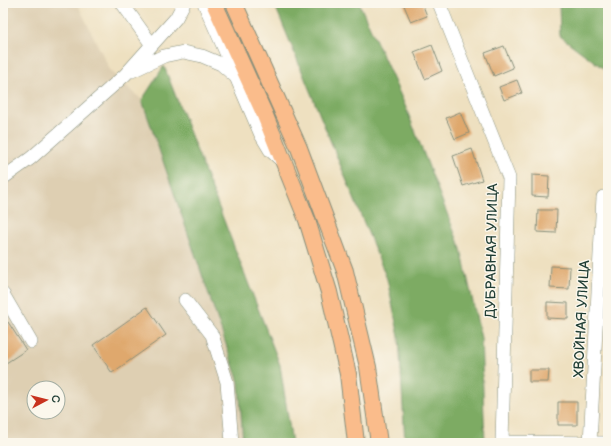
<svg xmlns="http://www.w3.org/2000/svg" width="611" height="446" viewBox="0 0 611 446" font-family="'Balsamiq Sans',sans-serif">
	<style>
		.built { fill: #decfb2; fill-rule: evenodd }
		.forest { fill: #7dab64; stroke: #4e744c }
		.building { fill: #dfa86d }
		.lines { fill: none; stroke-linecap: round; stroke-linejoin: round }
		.minor-casing { stroke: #868e7a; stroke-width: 14 }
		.major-casing { stroke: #868e7a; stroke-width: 18 }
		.minor { stroke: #fff; stroke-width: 13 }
		.major { stroke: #fabc8b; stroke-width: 16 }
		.labels { text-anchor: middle; stroke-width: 3; stroke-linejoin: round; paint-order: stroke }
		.street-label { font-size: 14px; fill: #1f3d34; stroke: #fbf7ec }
	</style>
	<rect width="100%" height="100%" fill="#fbf7ec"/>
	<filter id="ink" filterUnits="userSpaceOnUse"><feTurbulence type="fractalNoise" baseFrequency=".025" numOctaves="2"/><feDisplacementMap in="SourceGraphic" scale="8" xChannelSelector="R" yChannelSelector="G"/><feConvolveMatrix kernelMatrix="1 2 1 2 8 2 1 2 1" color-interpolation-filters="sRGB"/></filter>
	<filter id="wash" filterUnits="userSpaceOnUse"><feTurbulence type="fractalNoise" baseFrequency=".012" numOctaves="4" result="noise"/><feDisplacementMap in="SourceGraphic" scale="16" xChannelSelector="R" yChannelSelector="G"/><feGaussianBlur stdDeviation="0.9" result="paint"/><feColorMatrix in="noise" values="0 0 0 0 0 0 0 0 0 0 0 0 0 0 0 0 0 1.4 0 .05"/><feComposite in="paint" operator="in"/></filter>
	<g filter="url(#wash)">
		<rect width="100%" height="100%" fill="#eee0c0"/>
		<!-- built -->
		<path class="built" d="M3 3H77L111 72 142 100 239 382 243 443H3ZM34 388H58V412H34Z"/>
		<!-- forest -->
		<path class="forest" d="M274 3H359L404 103 461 249 481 338 485 443H405L399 337 387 279Z
			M559 3H608V72L560 36Z
			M164 66 280 365 292 443H243L239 382 142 100Z"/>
		<g id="blocks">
			<!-- building -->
			<path class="building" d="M403 3H422L427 16 411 22Z
				M432 45 442 71 425 79 414 52Z
				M504 46 513 68 494 76 485 53Z
				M517 80 522 93 504 100 499 87Z
				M460 112 469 133 455 139 446 118Z
				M472 149 482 180 463 186 453 156Z
				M532 175 549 176 548 197 532 196Z
				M538 210H557L556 233 537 232Z
				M551 266 570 267 569 289 550 288Z
				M547 302 568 303V319L547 318Z
				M147 307 166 335 112 373 93 345Z
				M8 322 26 350 3 365V326Z
				M529 370H549L548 382H529Z
				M558 402H577V425H558Z"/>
		</g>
	</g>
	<g filter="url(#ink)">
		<use href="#blocks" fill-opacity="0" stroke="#868e7a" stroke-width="1"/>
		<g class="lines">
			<defs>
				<path id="minor" d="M122 3 152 45
					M204 3 235 73
					M439 3 509 178 502 442 608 443
					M132 71 164 56 183 52 202 56 221 64 236 77 261 135 270 150 284 163
					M3 178 31 158 125 75 176 18 184 3
					M3 294 31 342
					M185 300 212 335 227 382 232 443
					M590 443 603 197"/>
				<path id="major" d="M214 3 264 113 307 220 329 292 348 374 356 443
					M234 3 299 148 345 271 368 367 379 443"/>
			</defs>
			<!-- minor casing -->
			<use href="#minor" class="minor-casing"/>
			<!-- major casing -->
			<use href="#major" class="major-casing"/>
			<!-- minor -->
			<use href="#minor" class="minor"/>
			<!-- major -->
			<use href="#major" class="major"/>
		</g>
	</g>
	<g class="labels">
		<!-- street labels -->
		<g class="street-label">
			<text transform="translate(491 251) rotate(-89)" y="5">ДУБРАВНАЯ УЛИЦА</text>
			<text transform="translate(581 319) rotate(-87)" y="5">ХВОЙНАЯ УЛИЦА</text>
		</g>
	</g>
	<!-- margin -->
	<rect width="611" height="446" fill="none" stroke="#fbf7ec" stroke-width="16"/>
	<!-- north arrow -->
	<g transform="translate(46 400) rotate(83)"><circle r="19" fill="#fbf7ec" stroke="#a3ada2"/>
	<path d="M0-3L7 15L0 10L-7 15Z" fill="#c8321e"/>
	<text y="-6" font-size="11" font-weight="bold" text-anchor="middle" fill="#1f3d34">С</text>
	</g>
</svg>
